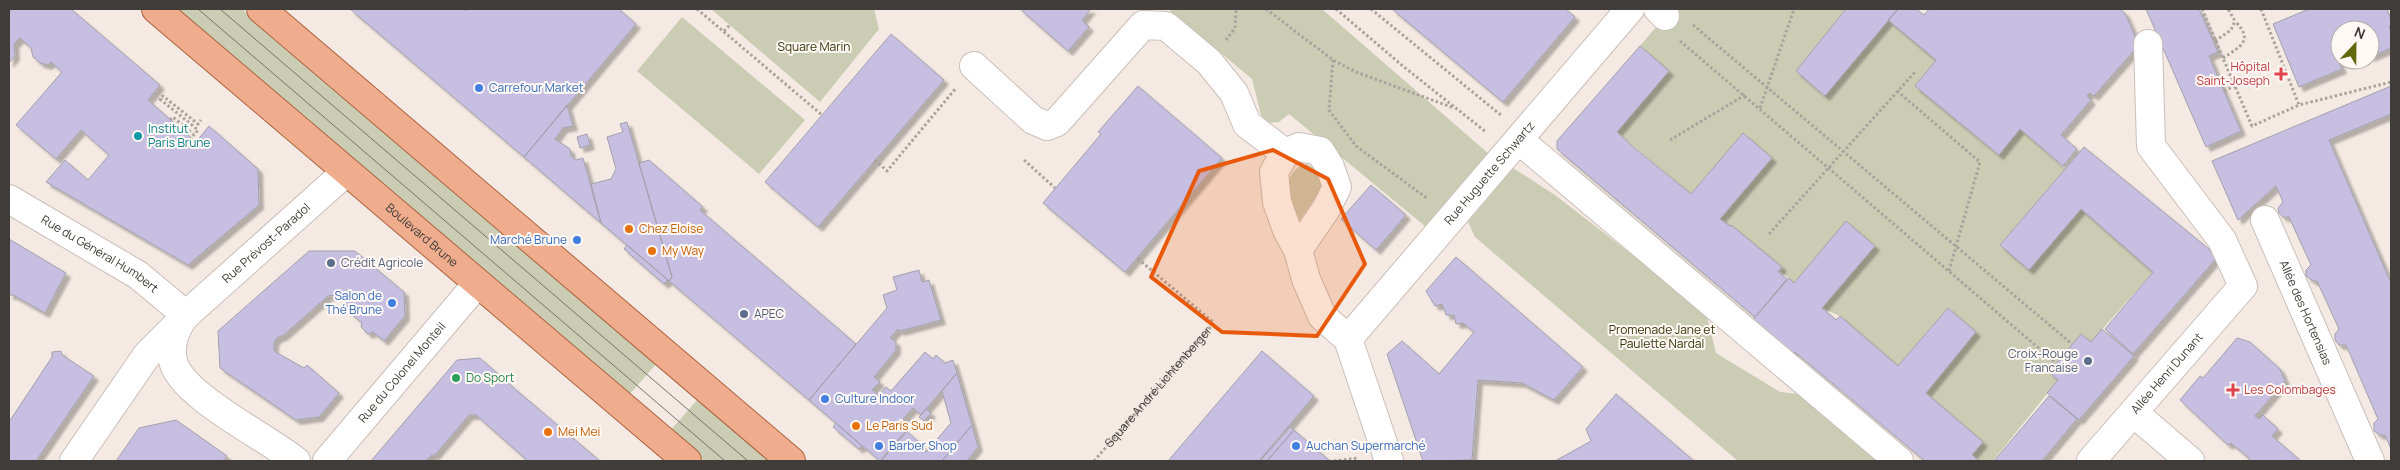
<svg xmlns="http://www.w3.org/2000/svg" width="2400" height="470" viewBox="0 0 2400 470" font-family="Manrope,sans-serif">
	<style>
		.green { fill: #caccb4 }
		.building { fill: #c6bfe1; stroke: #a2a0ab; filter: url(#shadow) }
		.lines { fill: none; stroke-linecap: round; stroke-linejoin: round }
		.minor-casing { stroke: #cabfb8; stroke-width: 30 }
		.major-casing { stroke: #ab623e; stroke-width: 30 }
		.path { stroke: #aaa29d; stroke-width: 3; stroke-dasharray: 2.5 2.5; stroke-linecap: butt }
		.minor { stroke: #fff; stroke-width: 28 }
		.major { stroke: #efad8d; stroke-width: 28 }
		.tram { stroke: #78726e; stroke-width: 1 }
		.marked { fill: #e8590c; fill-opacity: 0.2; stroke: #e8590c; stroke-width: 4; stroke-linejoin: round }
		.health-dot { fill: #e0444e; stroke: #fff8f4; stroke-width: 2 }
		.shop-dot { fill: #3f7fe0; stroke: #fff8f4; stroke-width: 2 }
		.culture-dot { fill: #0f9aa8; stroke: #fff8f4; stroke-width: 2 }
		.food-dot { fill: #e8710a; stroke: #fff8f4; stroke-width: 2 }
		.service-dot { fill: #5c6f8a; stroke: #fff8f4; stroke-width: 2 }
		.leisure-dot { fill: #2e9e5b; stroke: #fff8f4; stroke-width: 2 }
		.labels { text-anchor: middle; stroke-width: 4; stroke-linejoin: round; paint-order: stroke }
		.park-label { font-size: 12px; fill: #343609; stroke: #fff8f4 }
		.health-label { font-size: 12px; fill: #be3a42; stroke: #fff8f4; text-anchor: end }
		.shop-label { font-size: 12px; fill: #366cbe; stroke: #fff8f4; text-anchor: start }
		.culture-label { font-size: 12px; fill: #0d838f; stroke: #fff8f4; text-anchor: start }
		.street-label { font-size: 12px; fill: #403c39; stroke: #fff8f4 }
		.food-label { font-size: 12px; fill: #c56008; stroke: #fff8f4; text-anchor: start }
		.service-label { font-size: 12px; fill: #4e5e75; stroke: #fff8f4; text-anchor: start }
		.leisure-label { font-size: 12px; fill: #27864d; stroke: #fff8f4; text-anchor: start }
	</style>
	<defs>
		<filter id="shadow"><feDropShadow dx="4.5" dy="4.5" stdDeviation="1" flood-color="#0004"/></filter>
	</defs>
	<rect width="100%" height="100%" fill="#f5eae3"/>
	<!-- green -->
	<path class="green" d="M177 9H242L657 363 629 395Z
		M711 9H874L879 29 820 102Z
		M1168 9H1322L1489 154 1426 227 1289 114 1279 122 1268 123 1261 115 1252 79Z
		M1671 9H1846L1796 71 1824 96 1888 20 1936 60 1915 86 1998 155 2020 129 2065 169 2000 245 2029 270 2081 209 2153 272 2091 342 2081 335 2049 372 2058 380 1993 461H1980L1972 455 1983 442 1926 393 1976 332 1948 308 1898 366 1840 316 1822 308 1875 246 1846 222 1794 283 1720 219 1772 158 1743 133 1691 194 1617 132 1669 71 1640 46Z
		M682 17 805 120 759 174 637 71Z
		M1307 164C1319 169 1321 176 1322 188L1300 220 1294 216C1290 195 1280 171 1307 164Z
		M1513 168 1555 195 1706 312 1716 353 1780 392 1810 395 1888 461H1738L1475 237 1468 222Z
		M698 399 771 461H705L670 431Z"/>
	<!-- building -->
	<path class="building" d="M9 9H71L160 85 148 100 196 142 209 126 258 169 259 205 188 265 46 182 65 160 88 180 109 155 81 130 56 159 16 125 62 72 51 62 48 65 40 63 33 57 31 48 20 38 14 44 15 56 9 63Z
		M350 9H464L466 11 467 9H619L636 24 524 157Z
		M1020 9H1091L1082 20 1089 27 1068 51Z
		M1392 9H1566L1575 17 1503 102Z
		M1846 9H1898L1825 96 1796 71Z
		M1898 9H1916L1924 15 1929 9H2120L2125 13 2139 45 2094 96 2090 93 2087 96 2091 100 2061 135 2077 149 2063 166 2020 129 1999 155 1915 86 1936 60 1888 20Z
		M2146 9H2199L2218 52 2209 56 2241 131 2206 147Z
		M2309 9H2387L2391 20V25L2389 26 2391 32V48L2370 57V30H2340V52L2336 54 2342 69 2299 87 2273 24Z
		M891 34 944 80 818 227 765 182Z
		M1640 46 1669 71 1617 132 1632 146 1691 194 1743 133 1772 158 1720 219 1730 226 1731 225 1782 267 1778 272 1787 279 1755 317 1557 149V141Z
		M1138 86 1222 158 1125 272 1043 203 1101 134 1098 132Z
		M2391 86V114L2329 140 2391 283V449L2385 435H2380L2374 431V423L2378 419 2346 345H2339L2335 340V334L2339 329 2317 281H2313L2306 276V270L2311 265 2289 217H2283L2279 213 2278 208 2283 202 2276 186 2238 220 2212 161Z
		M567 105 573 126 563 128 555 139 570 149 571 156 576 160 583 158 601 223 524 157Z
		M627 122 672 277 669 281 601 223 591 184 611 179 616 169 607 137 623 132 620 124Z
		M587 134 590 145 580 148 577 137Z
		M2084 147 2215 254V260L2133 354 2105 329 2153 272 2081 209 2029 270 2000 245Z
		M649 160 703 207 700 210 856 344 809 400 669 281 672 277 639 163Z
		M1371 185 1406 215 1376 250 1341 219Z
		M1846 221 1875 246 1822 308 1836 320 1840 316 1898 366 1948 308 1976 332 1926 393 1983 442 1972 455 1980 461H1925L1795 352 1791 356 1751 322 1789 278 1794 283Z
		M9 239 66 273 45 313 13 295H9Z
		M627 245 668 280 664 284 624 249Z
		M309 251H355L404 292 405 316 384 341 373 332 368 334 361 327 362 323 343 306 346 303 336 295 328 296 284 335 277 338 274 342V351L304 368 307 365 339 393 319 417 296 420 220 368 218 331Z
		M1456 257 1583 367 1554 400 1522 383 1478 380 1472 460 1423 461 1387 354 1402 341 1439 374 1474 332 1463 323 1456 324 1454 315H1446L1443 306 1442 304 1435 306 1426 291Z
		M919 270 922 282 929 280 941 320 900 331 898 329 890 338 896 342V350L874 377 880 382 872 390 879 395 886 387 891 391 925 352 933 359 936 355 945 363 953 360 957 373 921 415 913 408 897 426 905 432 880 461 809 400 887 308 883 295 897 290 893 277Z
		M2102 329 2134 356 2079 420 2047 393 2058 380 2049 372 2081 334 2091 342Z
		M2237 338 2250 342 2280 369 2285 381 2255 416 2259 419 2263 415 2278 429 2272 436 2301 461H2248L2250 459 2231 443 2228 445 2180 400 2200 376 2203 378Z
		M61 351 62 355 94 376 36 461H9V422L52 357V352Z
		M1262 351 1314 396 1259 461H1168Z
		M480 358 515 389 600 461H528L476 415H469L435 455H432L426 461H371L457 360Z
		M957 373 972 425 942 461H881L907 431 924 447 922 449 926 452 951 423 942 391Z
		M1616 394 1694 461H1555L1591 441 1586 429Z
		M2049 396 2077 419 2042 461H1994Z
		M926 409 931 413 924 421 919 417Z
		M176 420 227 456 223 461H116L139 428Z
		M836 423 862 446 859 449 833 427Z
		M972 425 978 447 967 461H942Z
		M1290 427 1294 430 1267 461H1260Z
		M1294 430 1330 461H1267Z"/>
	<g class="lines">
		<defs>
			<g id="minor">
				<path d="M1658 9 1665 16"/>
				<path d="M974 66 1033 120 1047 126 1057 122 1143 25 1166 26 1209 62 1234 93 1247 124 1285 153"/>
				<path d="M1519 140 1899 461"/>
				<path id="s2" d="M9 199 138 275 186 315"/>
				<path id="s3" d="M2265 220 2370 461"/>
				<path d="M1298 250 1326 209 1337 187 1330 167 1320 151 1299 147 1285 153 1274 172 1277 202 1287 230 1298 250 1306 279 1322 316 1348 339 1389 461"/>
				<path id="s4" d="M1348 339 1630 9"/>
				<path d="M2134 413 2190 461"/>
				<path d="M74 461 147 355 177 325"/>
				<path id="s5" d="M296 461C267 437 181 396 173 361 169 345 176 326 186 315L346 172"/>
				<path id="s6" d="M327 461 477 284"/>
				<path id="s7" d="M2091 461 2243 286 2222 240 2151 146 2148 44"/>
			</g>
			<g id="major">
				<path id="s8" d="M156 9 687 461"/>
				<path d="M261 9 791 461"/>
			</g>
		</defs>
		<!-- minor casing -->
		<use href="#minor" class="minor-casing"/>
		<!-- major casing -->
		<use href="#major" class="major-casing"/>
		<!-- path -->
		<g class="path">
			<path d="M697 9 822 115"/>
			<path d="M1266 9 1333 60 1356 72 1454 108"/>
			<path d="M1336 9 1404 67 1486 132"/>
			<path d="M1371 9 1502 116"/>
			<path d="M2202 9 2252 126 2299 105"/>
			<path d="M2261 9 2299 105 2391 82"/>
			<path d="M1693 25 2072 344"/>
			<path d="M724 31 730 25"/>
			<path d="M1226 40 1235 28 1236 9"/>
			<path d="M1680 41 2056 363"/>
			<path d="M2215 41 2231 30 2235 21 2228 9"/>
			<path d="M2223 58C2241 46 2254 41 2235 21"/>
			<path d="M1333 60 1329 110 1356 146 1428 199"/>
			<path d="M1897 91 1980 162 1949 271"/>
			<path d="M2224 91 2235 86"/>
			<path d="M1760 108 1794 9"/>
			<path d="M170 120 173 117 194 135 198 130 160 99 163 96 198 124 201 120"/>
			<path d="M1670 140 1745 95"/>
			<path d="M875 160 887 171 956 88"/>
			<path d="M1024 160 1055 188"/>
			<path d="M1769 234 1915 72"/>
			<path d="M1698 340 1707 338"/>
			<path id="s1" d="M1094 461 1214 323 1137 258"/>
			<path d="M1334 461 1358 458"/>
		</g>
		<!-- minor -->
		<use href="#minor" class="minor"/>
		<!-- major -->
		<use href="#major" class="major"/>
		<!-- tram -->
		<path class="tram" d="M198 9 725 461
			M220 9 748 461"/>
	</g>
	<!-- marked area -->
	<path class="marked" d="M1273 150 1328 179 1365 264 1317 336 1222 332 1151 277 1199 171Z"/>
	<!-- markers -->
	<g class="health-dot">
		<path d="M2278.5 66.5h5v5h5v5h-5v5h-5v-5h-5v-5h5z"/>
		<path d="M2230.5 382.5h5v5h5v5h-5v5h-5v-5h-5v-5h5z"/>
	</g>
	<g class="shop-dot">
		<circle cx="479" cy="88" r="5"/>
		<circle cx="577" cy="240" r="5"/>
		<circle cx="392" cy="303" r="5"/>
		<circle cx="825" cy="399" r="5"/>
		<circle cx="879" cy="446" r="5"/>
		<circle cx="1296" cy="446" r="5"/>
	</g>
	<circle class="culture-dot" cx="138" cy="136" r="5"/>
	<g class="food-dot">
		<circle cx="629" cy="229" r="5"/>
		<circle cx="652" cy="251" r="5"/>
		<circle cx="856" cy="426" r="5"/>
		<circle cx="548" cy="432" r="5"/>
	</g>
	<g class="service-dot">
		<circle cx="331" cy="263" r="5"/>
		<circle cx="744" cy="314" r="5"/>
		<circle cx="2088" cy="361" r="5"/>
	</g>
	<circle class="leisure-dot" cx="456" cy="378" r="5"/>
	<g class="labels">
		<!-- park labels -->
		<g class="park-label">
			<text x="814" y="51">Square Marin</text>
			<text x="1662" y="334">Promenade Jane et<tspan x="1662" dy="14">Paulette Nardal</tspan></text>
		</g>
		<!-- health labels -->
		<g class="health-label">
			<text x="2270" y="71">Hôpital<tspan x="2270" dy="14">Saint-Joseph</tspan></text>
			<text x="2244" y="394" text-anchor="start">Les Colombages</text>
		</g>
		<!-- shop labels -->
		<g class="shop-label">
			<text x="489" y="92">Carrefour Market</text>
			<text x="567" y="244" text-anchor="end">Marché Brune</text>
			<text x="382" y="300" text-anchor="end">Salon de<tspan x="382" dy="14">Thé Brune</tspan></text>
			<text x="835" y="403">Culture Indoor</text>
			<text x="889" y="450">Barber Shop</text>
			<text x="1306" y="450">Auchan Supermarché</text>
		</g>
		<!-- culture labels -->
		<g class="culture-label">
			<text x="148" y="133">Institut<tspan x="148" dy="14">Paris Brune</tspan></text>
		</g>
		<!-- street labels -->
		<g class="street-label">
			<text dy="4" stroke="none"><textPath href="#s4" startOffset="218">Rue Huguette Schwartz</textPath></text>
			<text dy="4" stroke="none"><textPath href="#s8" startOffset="349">Boulevard Brune</textPath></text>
			<text dy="4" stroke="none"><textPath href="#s5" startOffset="318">Rue Prévost-Paradol</textPath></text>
			<text dy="4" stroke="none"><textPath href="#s2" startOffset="106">Rue du Général Humbert</textPath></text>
			<text dy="4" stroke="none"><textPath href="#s3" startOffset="101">Allée des Hortensias</textPath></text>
			<text dy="4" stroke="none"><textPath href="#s6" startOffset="116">Rue du Colonel Monteil</textPath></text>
			<text dy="4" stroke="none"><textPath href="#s7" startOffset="116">Allée Henri Dunant</textPath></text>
			<text dy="4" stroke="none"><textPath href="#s1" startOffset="98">Square André Lichtenberger</textPath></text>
		</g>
		<!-- food labels -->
		<g class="food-label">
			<text x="639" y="233">Chez Eloise</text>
			<text x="662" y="255">My Way</text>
			<text x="866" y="430">Le Paris Sud</text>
			<text x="558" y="436">Mei Mei</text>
		</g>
		<!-- service labels -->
		<g class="service-label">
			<text x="341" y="267">Crédit Agricole</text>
			<text x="754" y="318">APEC</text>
			<text x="2078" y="358" text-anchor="end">Croix-Rouge<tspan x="2078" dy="14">Francaise</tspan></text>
		</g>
		<!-- leisure labels -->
		<g class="leisure-label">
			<text x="466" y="382">Do Sport</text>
		</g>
	</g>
	<!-- border -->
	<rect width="2400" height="470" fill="none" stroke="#403c39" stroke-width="20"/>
	<!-- north arrow -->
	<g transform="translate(2355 45) rotate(22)"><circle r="24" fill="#fff8f4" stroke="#b3ada9"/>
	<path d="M0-4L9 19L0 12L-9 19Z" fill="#60690d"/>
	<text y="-8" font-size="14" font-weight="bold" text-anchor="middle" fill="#403c39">N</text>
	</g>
</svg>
